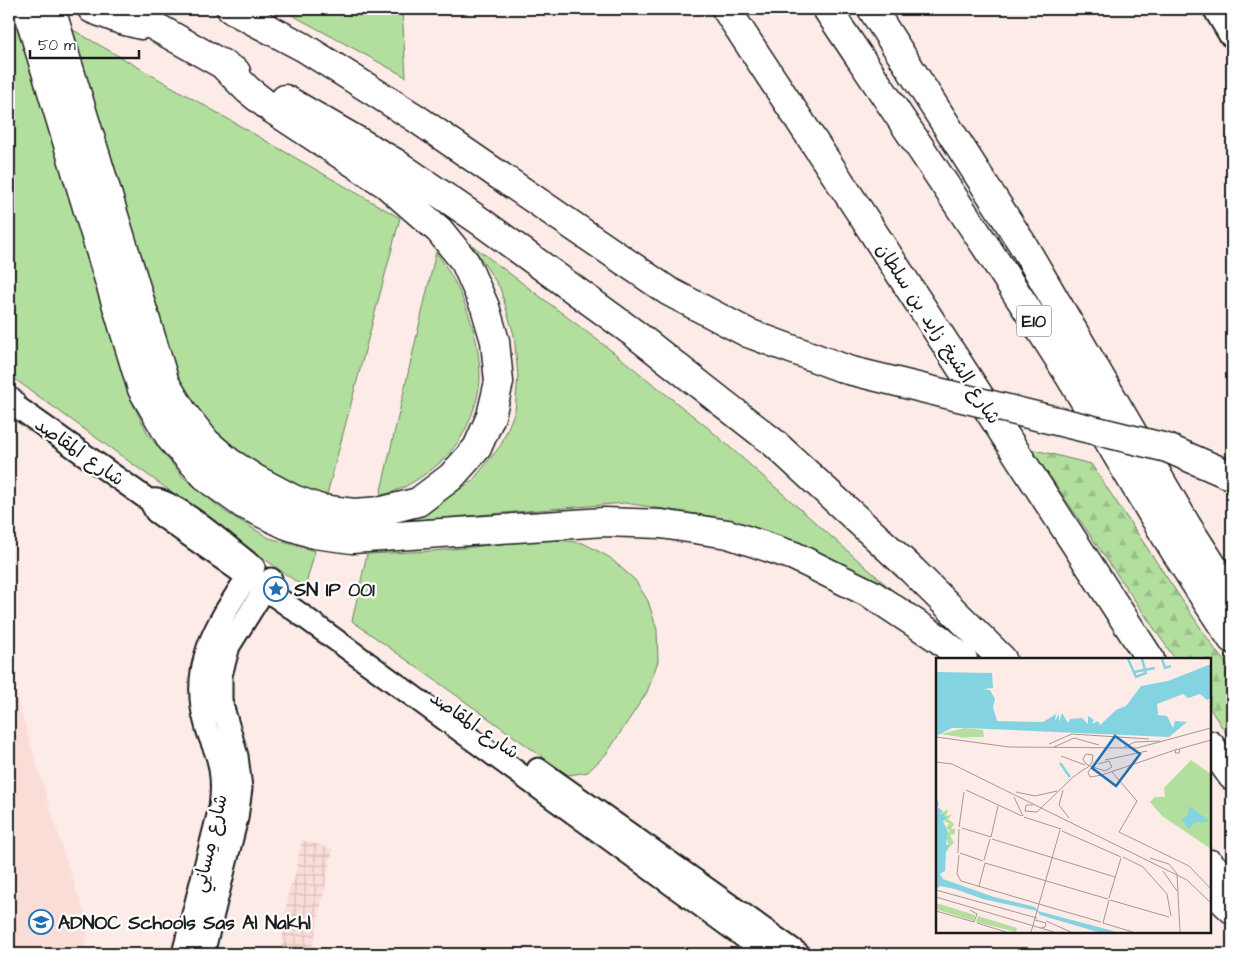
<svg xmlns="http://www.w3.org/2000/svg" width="1241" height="963" viewBox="0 0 1241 963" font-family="'Architects Daughter','Playpen Sans Arabic',sans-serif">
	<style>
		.built { fill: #fbddd8 }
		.industrial { fill: url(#industrial-grid) }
		.green { fill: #b2df9e; stroke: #677e5d }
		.forest { fill: url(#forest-firs); stroke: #677e5d }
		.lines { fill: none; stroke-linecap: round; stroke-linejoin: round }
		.minor-casing { stroke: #1c1c1c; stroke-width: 25 }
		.major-casing { stroke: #1c1c1c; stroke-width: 30 }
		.highway-casing { stroke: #1c1c1c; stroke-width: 31 }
		.minor { stroke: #fff; stroke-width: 21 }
		.major { stroke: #fff; stroke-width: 26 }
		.highway { stroke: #fff; stroke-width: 28 }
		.highway-bridge-casing { stroke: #1c1c1c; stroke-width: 31; stroke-linecap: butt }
		.highway-bridge { stroke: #fff; stroke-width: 28 }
		.labels { text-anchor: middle; stroke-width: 4.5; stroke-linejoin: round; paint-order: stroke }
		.shield { fill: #fff; stroke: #606060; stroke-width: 1 }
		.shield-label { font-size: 18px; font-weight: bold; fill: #1c1c1c }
		.street-label { font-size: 19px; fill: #1c1c1c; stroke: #fff }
		.poi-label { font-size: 19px; font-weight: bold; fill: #1c1c1c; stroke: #fff; text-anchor: start }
		.inset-river { fill: none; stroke: #84d3e1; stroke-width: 2.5 }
		.inset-road { fill: none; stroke: #a39896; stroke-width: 1 }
		.view { fill: #1f6fb2; fill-opacity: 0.15; stroke: #1f6fb2; stroke-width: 2.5 }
		.inset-edge { fill: none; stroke: #1c1c1c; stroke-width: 2.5 }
	</style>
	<defs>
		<pattern id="industrial-grid" width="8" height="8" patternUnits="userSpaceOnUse" patternTransform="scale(1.25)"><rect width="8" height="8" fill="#fbddd8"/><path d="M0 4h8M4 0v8" fill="none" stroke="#d7bdb9"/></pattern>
		<pattern id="forest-firs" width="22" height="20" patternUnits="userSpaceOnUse" patternTransform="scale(1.25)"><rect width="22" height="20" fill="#b2df9e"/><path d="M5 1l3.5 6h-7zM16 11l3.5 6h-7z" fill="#98bf88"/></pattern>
	</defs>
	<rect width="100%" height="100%" fill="#fdebe8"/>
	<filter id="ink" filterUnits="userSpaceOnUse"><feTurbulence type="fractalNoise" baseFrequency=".02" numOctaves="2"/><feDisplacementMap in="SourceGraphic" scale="10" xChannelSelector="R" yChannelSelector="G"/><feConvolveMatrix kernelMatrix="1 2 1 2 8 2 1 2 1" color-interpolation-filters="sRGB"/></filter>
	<g filter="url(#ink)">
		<!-- built -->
		<path class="built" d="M9 673 67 863 89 926 82 954H9Z"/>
		<!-- industrial -->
		<path class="industrial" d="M302 840 333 849 311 954H280L285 924 286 907 289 889 294 880Z"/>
		<!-- green -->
		<path class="green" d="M9 9H17L130 398 149 436 183 477 224 511 269 538 315 551 305 588 9 375Z
			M281 9H402L406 77Z
			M68 27 400 218 325 502 295 494 212 437 176 378Z
			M472 245 608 348 707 427 901 598 823 557 716 517 625 503 380 523 432 509 473 480 501 445 515 411 518 376 514 335 500 288Z
			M436 252C462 288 480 333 480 379 480 385 478 392 477 398 469 428 456 451 431 470 415 481 400 492 380 495Z
			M550 539 583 543 609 557 635 580 648 601 657 630 658 661 647 692 607 753 588 772 568 775 352 621 367 554 434 551Z"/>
		<!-- forest -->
		<path class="forest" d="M1031 449 1091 464 1216 651 1232 671V742L1210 709V659H1175Z"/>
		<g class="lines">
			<defs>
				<path id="minor" d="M10 402 150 501 156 512 296 611 767 954
					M152 500C170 495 235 553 252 566
					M538 769 799 954
					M183 954 220 807C223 787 222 769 215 750 212 742 208 734 206 725 187 661 221 618 254 567
					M203 954 237 818 241 788 237 756 221 701V675L229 646 271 579"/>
				<path id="major" d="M1217 9 1232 34"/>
				<path id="highway" d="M27 9 142 389 171 439 208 479 243 504 287 525 314 534 352 539 604 522 661 524 728 534 794 556 871 594 939 639 963 659
					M51 9 165 383 184 414 206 442 229 462 257 480 293 499 321 509 354 513 382 511 418 502 451 477 477 448 491 416 499 382 495 341 485 307 465 262 439 230 386 184 272 109 248 90 221 63
					M92 9 121 20 141 25
					M124 9 236 72
					M231 9 303 47 414 117 668 291 748 333 848 370
					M726 9 860 212 1150 659
					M827 9C905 125 984 241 1059 359 1117 452 1170 549 1232 639
					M872 9 1023 245 1187 526 1232 596
					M285 99 394 162 480 221 635 334 774 443 912 570 1002 659
					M9 402H10
					M1210 745 1232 776
					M1210 864 1232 886
					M1210 888 1232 909"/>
			</defs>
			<!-- minor casing -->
			<use href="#minor" class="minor-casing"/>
			<!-- major casing -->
			<use href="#major" class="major-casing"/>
			<!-- highway casing -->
			<use href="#highway" class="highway-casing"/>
			<!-- minor -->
			<use href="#minor" class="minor"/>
			<!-- major -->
			<use href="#major" class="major"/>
			<!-- highway -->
			<use href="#highway" class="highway"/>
			<defs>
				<path id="highway-bridge" d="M848 370 1167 448 1232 476"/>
			</defs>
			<!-- highway-bridge casing -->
			<use href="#highway-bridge" class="highway-bridge-casing"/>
			<!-- highway-bridge -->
			<use href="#highway-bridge" class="highway-bridge"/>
		</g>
	</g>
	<!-- icons -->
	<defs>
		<symbol id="sight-ring" viewBox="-11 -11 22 22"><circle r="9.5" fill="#fff" stroke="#1f6fb2" stroke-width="1.5"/><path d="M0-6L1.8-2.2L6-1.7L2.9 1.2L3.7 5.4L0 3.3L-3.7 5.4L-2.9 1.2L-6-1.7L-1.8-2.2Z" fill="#1f6fb2"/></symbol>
		<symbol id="school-ring" viewBox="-11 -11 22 22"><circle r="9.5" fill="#fff" stroke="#1f6fb2" stroke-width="1.5"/><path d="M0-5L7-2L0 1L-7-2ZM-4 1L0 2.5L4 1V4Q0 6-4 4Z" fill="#1f6fb2"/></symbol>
	</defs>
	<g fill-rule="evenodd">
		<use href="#sight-ring" x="262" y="575" width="28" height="28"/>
		<use href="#school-ring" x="27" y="908" width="28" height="28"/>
	</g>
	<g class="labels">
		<!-- shield labels -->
		<rect class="shield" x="1016.5" y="305.5" width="35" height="31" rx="4"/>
		<g class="shield-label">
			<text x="1034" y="327">E10</text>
		</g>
		<!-- street labels -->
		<g class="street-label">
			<text transform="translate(939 333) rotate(57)" y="7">شارع الشيخ زايد بن سلطان</text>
			<text transform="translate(80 451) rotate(35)" y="7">شارع المقاصد</text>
			<text transform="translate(475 724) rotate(35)" y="7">شارع المقاصد</text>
			<text transform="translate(209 843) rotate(-77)" y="7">شارع مِسانِي</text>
		</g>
		<!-- poi labels -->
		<g class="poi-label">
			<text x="294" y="596">SN IP 001</text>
			<text x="58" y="929">ADNOC Schools Sas Al Nakhl</text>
		</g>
	</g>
	<!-- overview -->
	<g transform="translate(936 658)">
		<rect width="275" height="275" fill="#fdebe8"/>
		<path d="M255 102 275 116V191L226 158 214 144 219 139H229L228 130ZM12 151 10 158 16 157 12 161 18 166 15 171H19V176L14 177 18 185 13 189 10 178 14 172 10 171 13 165 8 164 10 162 8 156H4Z" fill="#b2df9e"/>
		<path d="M0 245 39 257 38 263 2 252ZM42 258 81 270 80 274 40 264Z" fill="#b2df9e"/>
		<path d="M29 70 47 72 48 79H28L44 82 4 76Z" fill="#b2df9e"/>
		<path d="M275 6V40L271 42 264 36 252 40 247 36 221 46 222 57 231 58 237 70 239 63 251 64 233 79 29 70H16L0 78V14L56 15 57 30 47 31 54 32 59 41 57 49 61 63 107 64 120 56 119 63 123 56V64L126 55 132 65 134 61 146 60 152 66V58L158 62 156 66 162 63 164 67 180 52 190 48 205 28 232 23ZM1 141 3 147 1 149 7 153 4 156H8L11 161 7 163 12 174 10 186 14 188 10 194 9 213 4 216 7 221 58 239 99 249 102 253 181 274H162L104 257 101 253 47 241 19 231 4 228 0 231ZM253 148 272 162V164H260L252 171 246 161 252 157Z" fill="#84d3e1"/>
		<path class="inset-river" d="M192 1 200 19 210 15 206 1M226 1 229 10 235 8M198 14 219 10M124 105 134 119"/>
		<path class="inset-road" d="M0 79 73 89 201 90 275 70M113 86 136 76 213 81M118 89 138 80 163 87M188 89 199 84 224 83M240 91 244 92 243 95H239ZM243 91 275 82M125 98 149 107M169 102 211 93M0 104 16 106 251 222 275 245M156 109 152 114 154 119 166 117M176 114 201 143 183 174 253 208 275 231M166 117 239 92M30 132 86 158M127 132 123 147 133 160M80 134 99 138 121 133M78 139 87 158M97 147H90L89 153 101 154 136 120 140 117 147 112 152 109 156 105 157 97 150 96 147 101 150 106 152 107 157 109 169 113 176 109 173 103 162 106M88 159 125 171M23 169 28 134M26 170 55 179M126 173 185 199M55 179 62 148M56 181 179 219M22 195 23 171M24 195 47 203M23 197 21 216 25 223 103 246M187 199 207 209 231 236 235 258M214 200 233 206 241 216 244 274M48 202 54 181M49 205 172 241M227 213 241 233M43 228 49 205M0 232 101 260M0 239 118 274M173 240 185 200M174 242 233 259M103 246 165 264M34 252 41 256 38 264M0 253 38 264M99 262 110 265 109 269 105 270M110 263 135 274M41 265 70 274M167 265 197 274M167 265 173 242M95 274 124 172"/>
		<path class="view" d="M179 78 204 96 180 128 156 110Z"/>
		<rect width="275" height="275" class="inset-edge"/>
	</g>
	<!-- margin -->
	<rect width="1241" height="963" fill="none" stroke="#fff" stroke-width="30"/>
	<rect x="15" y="15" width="1211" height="933" fill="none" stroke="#1c1c1c" stroke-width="2" filter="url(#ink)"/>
	<!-- scale -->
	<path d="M30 50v8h109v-8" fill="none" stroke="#1c1c1c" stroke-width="2.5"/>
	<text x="38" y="50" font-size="15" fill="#1c1c1c" stroke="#ffffff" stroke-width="4" paint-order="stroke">50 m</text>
</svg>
